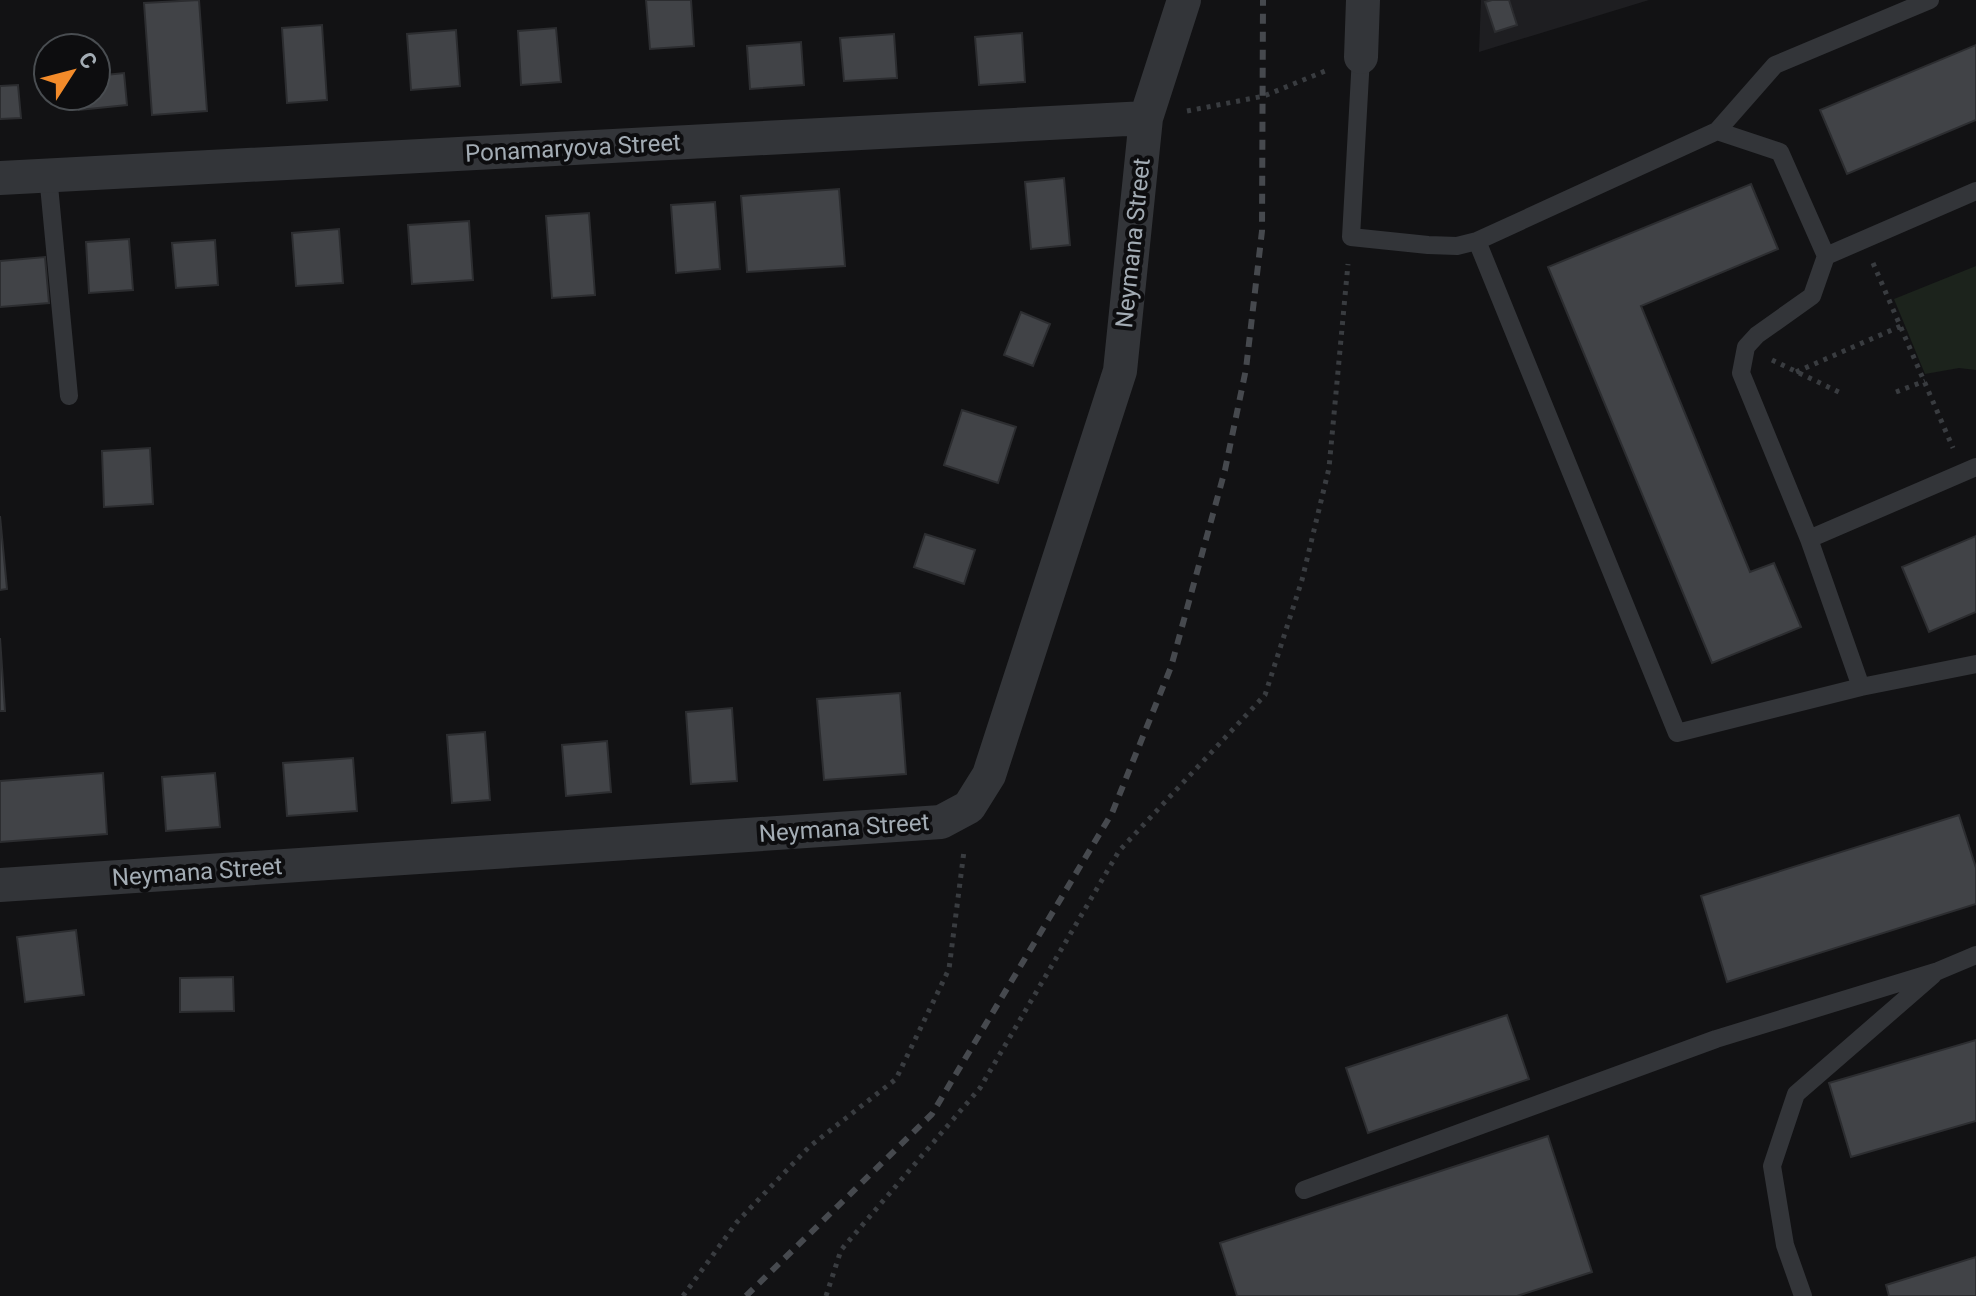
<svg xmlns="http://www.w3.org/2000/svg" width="1976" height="1296" viewBox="0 0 1976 1296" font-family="Roboto,sans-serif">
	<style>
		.built { fill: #1e1e21 }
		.green { fill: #1c231c }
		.building { fill: #414347; stroke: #2c2d30; stroke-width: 2 }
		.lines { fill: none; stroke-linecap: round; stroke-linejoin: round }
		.path { stroke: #393c40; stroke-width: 5; stroke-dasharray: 4 6; stroke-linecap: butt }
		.service { stroke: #333539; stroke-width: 18 }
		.minor { stroke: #333539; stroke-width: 34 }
		.rail { stroke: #46494e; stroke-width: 6; stroke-dasharray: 10 8; stroke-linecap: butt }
		.labels { text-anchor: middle; stroke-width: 8; stroke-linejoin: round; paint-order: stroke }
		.street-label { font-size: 24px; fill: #a3acb4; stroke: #0d0d0f }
	</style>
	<rect width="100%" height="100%" fill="#121214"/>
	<!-- built -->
	<path class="built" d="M1481 0H1649L1479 52Z"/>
	<!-- green -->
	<path class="green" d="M1976 266V370L1959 368 1925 374 1894 299Z"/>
	<!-- building -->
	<path class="building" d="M199 0 207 111 152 115 144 3Z
		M646 0H691L694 46 650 49Z
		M1492 0H1509L1517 25 1495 32 1485 2Z
		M322 25 327 100 287 103 282 28Z
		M556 28 561 82 521 85 518 31Z
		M456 30 460 86 411 90 407 34Z
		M1022 33 1025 82 979 85 975 37Z
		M894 34 897 78 844 81 840 38Z
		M801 42 804 85 750 89 747 46Z
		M1976 45V120L1847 174 1820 110Z
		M124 73 127 105 79 110 77 96H96V76Z
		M18 85 21 118 0 119V86Z
		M1064 178 1070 245 1031 249 1025 182Z
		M1751 184 1778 249 1641 306 1750 572 1774 563 1801 627 1712 663 1548 267Z
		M839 189 845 266 747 272 741 196Z
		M715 202 720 269 676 273 671 205Z
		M589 213 595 295 552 298 546 216Z
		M469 221 473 280 412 284 408 225Z
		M339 229 343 283 296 286 292 233Z
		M129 239 133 290 89 293 86 242Z
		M215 240 218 285 176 288 172 243Z
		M45 257 49 303 0 307V261Z
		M1021 312 1050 324 1033 366 1004 355Z
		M962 410 1016 427 998 483 944 465Z
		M150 448 153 504 104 507 102 451Z
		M0 516 7 589 0 590Z
		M925 534 975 550 964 584 914 567Z
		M1976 536V612L1929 632 1902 567Z
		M0 638 5 711H0Z
		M900 693 906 774 824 780 817 699Z
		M732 708 737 781 691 784 686 712Z
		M485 732 490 800 452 803 447 735Z
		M607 741 611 792 566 796 562 745Z
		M353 758 357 811 287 816 283 763Z
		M103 773 107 834 0 842V781Z
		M215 773 220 827 166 831 162 777Z
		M1959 815 1976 868V904L1727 982 1701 896Z
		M76 930 84 995 25 1002 17 937Z
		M233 977 234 1011 180 1012V978Z
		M1507 1015 1529 1079 1368 1133 1346 1068Z
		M1976 1040V1121L1851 1157 1829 1083Z
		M1548 1136 1592 1272 1517 1296H1237L1220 1243Z
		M1976 1257V1296H1889L1886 1285Z"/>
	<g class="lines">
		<!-- path -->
		<path class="path" d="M1187 111 1264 96 1330 69
			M1873 263 1953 448
			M1772 360 1843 394
			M1796 372 1901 326
			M1896 392 1925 381
			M683 1296 737 1222 809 1147 896 1079 949 969 964 851
			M826 1296 841 1250 980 1088 1119 851 1265 695 1302 580 1329 468 1348 264"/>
		<!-- service -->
		<path class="service" d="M1361 57 1351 237 1428 245 1457 246 1477 241 1717 131 1775 65 1930 0
			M1717 131 1780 152 1826 256
			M48 175 69 396
			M1477 241 1677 733 1861 687 1976 664
			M1809 539 1976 467
			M1861 687 1809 539 1741 373 1746 347 1757 335 1812 296 1826 256 1976 191
			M1304 1190 1716 1039 1938 971 1976 955
			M1803 1296 1785 1245 1772 1166 1796 1094 1933 975"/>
		<!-- minor -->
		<path class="minor" d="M1361 57 1363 0
			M0 178 1146 118
			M0 885 941 822 969 807 989 775 1120 371 1146 118 1184 0"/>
		<!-- rail -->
		<path class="rail" d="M746 1296 932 1114 1112 813 1171 667 1225 470 1246 369 1262 231 1263 0"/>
	</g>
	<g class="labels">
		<!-- street labels -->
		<g class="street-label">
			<text transform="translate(573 148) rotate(-3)" y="8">Ponamaryova Street</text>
			<text transform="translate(1133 243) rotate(-84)" y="8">Neymana Street</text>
			<text transform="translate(844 828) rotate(-4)" y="8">Neymana Street</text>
			<text transform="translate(197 872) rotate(-4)" y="8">Neymana Street</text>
		</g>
	</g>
	<!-- north arrow -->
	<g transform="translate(72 72) rotate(54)"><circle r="38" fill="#0d0d0f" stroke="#494d51" stroke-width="2"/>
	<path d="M0-6L14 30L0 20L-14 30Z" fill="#f38b2a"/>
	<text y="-12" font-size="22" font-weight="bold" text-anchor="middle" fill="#a3acb4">С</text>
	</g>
</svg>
